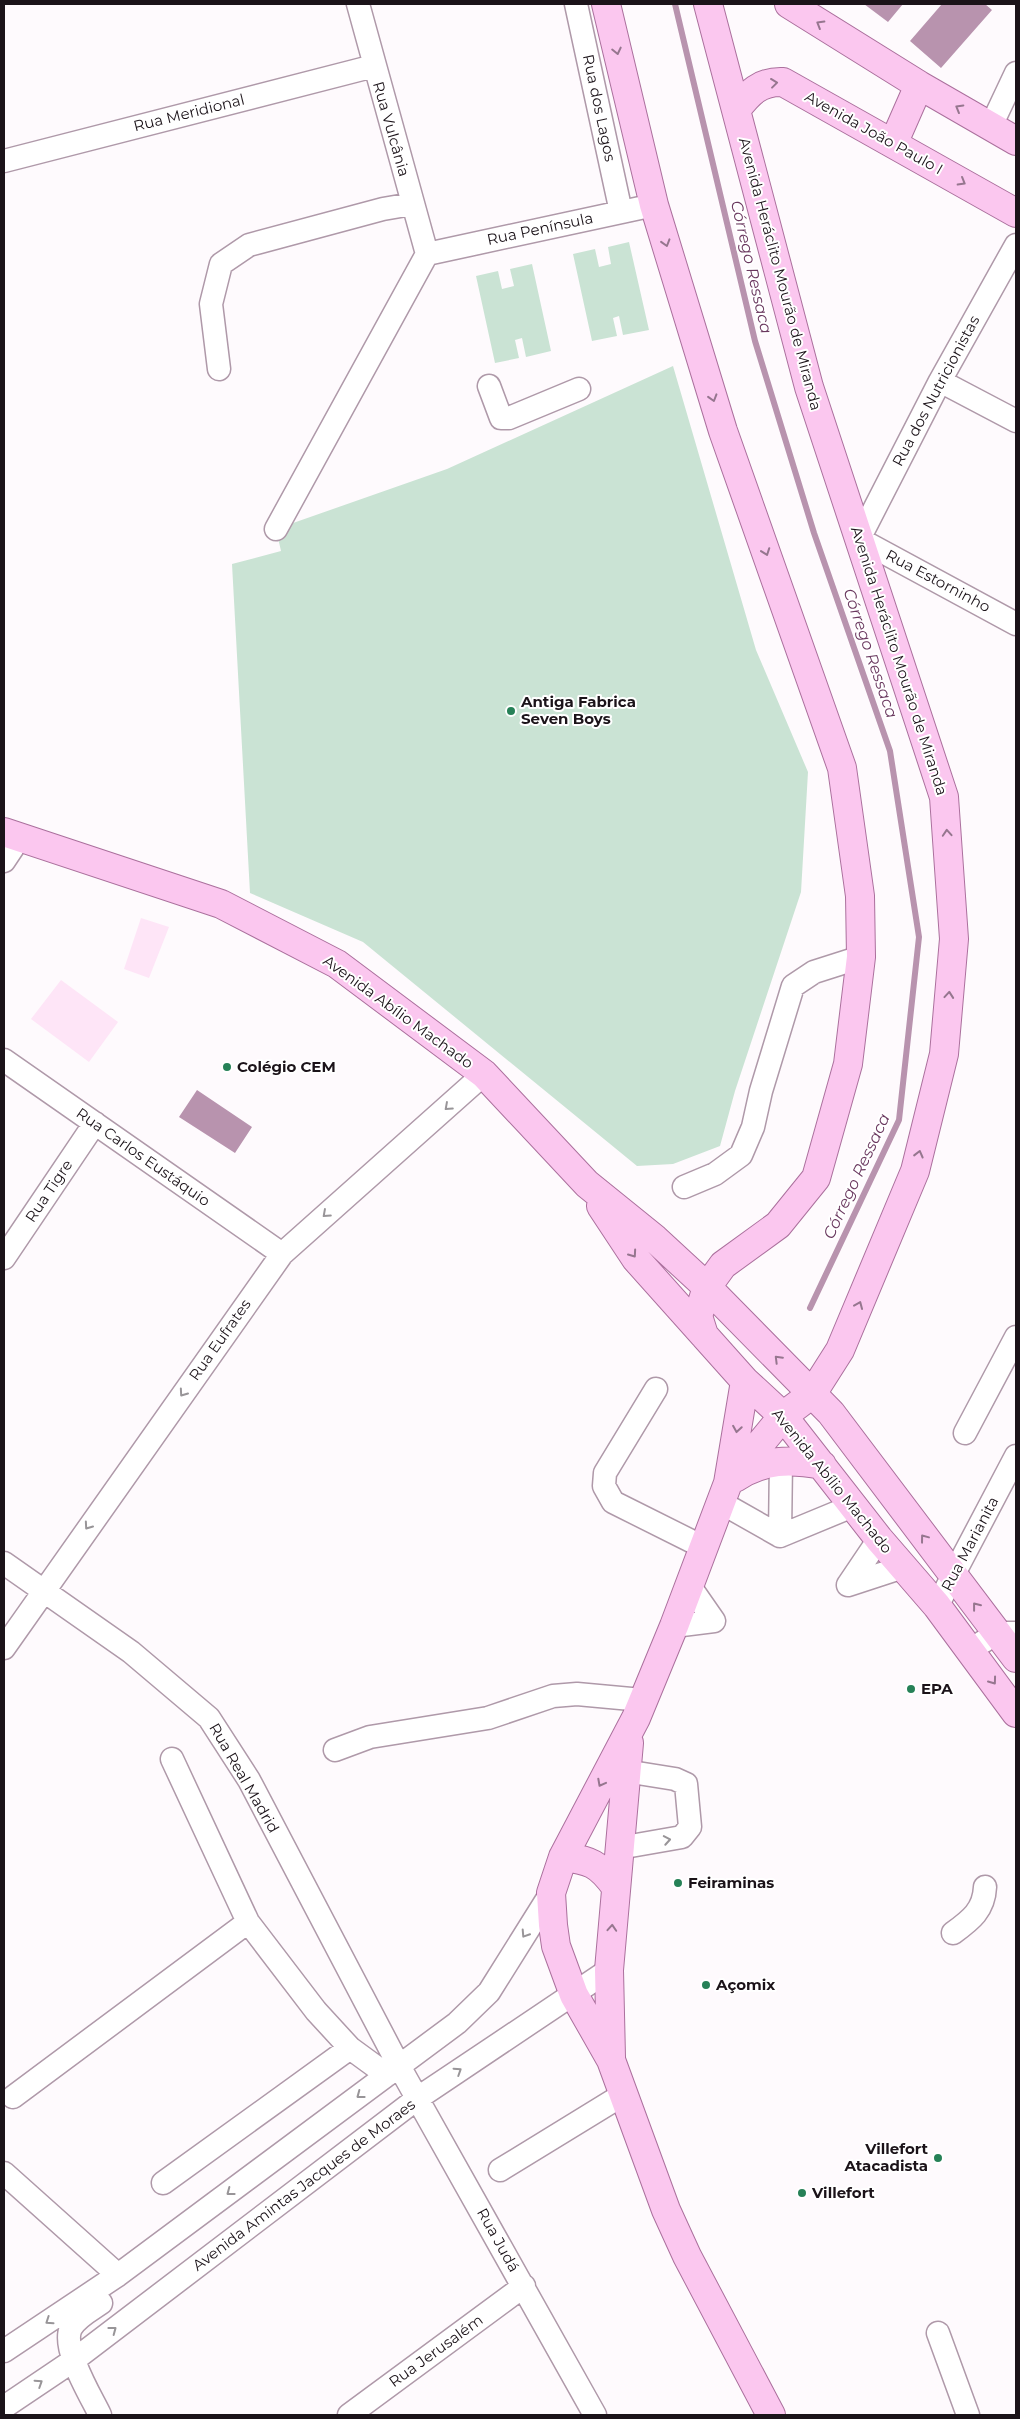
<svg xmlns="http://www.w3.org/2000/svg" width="1020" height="2419" viewBox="0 0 1020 2419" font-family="Montserrat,sans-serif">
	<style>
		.green { fill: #fee5f7 }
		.water { fill: #b893ae }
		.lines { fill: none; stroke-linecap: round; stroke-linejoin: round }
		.stream { stroke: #b893ae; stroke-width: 6 }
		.building { fill: #cae3d4 }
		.minor-casing { stroke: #af99a9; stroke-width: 25 }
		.major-casing { stroke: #ab709d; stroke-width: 30 }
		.minor { stroke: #fff; stroke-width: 22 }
		.major { stroke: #fbc7ef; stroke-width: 28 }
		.oneway { stroke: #96768f }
		.oneway2 { stroke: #989598 }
		.poi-dot { fill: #268157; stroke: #fff; stroke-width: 2 }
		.labels { text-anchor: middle; stroke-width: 4; stroke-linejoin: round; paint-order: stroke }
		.street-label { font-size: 15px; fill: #1b1319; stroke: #fff }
		.poi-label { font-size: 15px; font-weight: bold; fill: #1b1319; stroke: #fff; text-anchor: start }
		.water-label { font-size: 16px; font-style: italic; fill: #6a385f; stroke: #fff }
	</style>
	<rect width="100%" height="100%" fill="#fefafd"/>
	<!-- green -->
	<path class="green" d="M141 918 169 927 149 978 124 969Z
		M61 980 118 1022 89 1062 31 1019Z"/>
	<!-- water -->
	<path class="water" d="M864 4H903L888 22Z
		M942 4H985L992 10 941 68 910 41Z
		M197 1090 252 1127 235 1153 179 1117Z"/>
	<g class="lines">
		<!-- stream -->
		<path class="stream" d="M675 4 755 341 814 533 890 751 919 937 899 1120 810 1308"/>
	</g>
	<!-- building -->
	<path class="building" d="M629 242 649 330 623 335 619 316 613 318 617 336 592 341 573 254 595 249 599 267 611 264 608 247Z
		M532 264 551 351 526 357 522 338 515 340 519 358 495 363 476 276 498 271 502 289 514 286 510 269Z
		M673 366 756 650 808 772 801 892 735 1091 720 1146 673 1164 637 1166 363 942 250 893 232 564 281 551 276 529 447 469Z"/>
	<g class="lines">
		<defs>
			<path id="minor" d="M358 4 427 254
				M576 4 621 212
				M991 126 1016 73
				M4 161 374 66
				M1016 245 940 381 859 539 1016 624
				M427 254 654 205
				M219 369 211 304 221 264 249 245 383 209 412 204
				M940 381 1016 421
				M489 386 501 418H509L579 389
				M276 529 427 254
				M4 861 20 837
				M4 1060 282 1254
				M684 1187 715 1174 741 1155 753 1127 761 1091 793 986 814 972 861 957
				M4 1258 95 1123
				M656 1389 605 1473 604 1486 613 1502 703 1547
				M965 1433 1016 1337
				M781 1460 780 1536 855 1505
				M720 1502 780 1536
				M4 1563 131 1652 209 1718 249 1780 399 2066 595 2415
				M848 1585 903 1567
				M848 1585 879 1539
				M937 1606 1016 1456
				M674 1626 714 1621 689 1585
				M4 1648 282 1254 484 1074
				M970 1650 997 1633H1016
				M335 1750 370 1737 488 1718 553 1696 577 1694 642 1700
				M172 1759 248 1922 316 2011 350 2048
				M619 1848 682 1837 690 1827 686 1784 675 1779 625 1771
				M953 1933C971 1920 984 1910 985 1887
				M13 2097 248 1922
				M500 2170 624 2094
				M4 2173 118 2275
				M163 2183 350 2048 387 2075
				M938 2333 968 2415
				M4 2351 118 2275 457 2023 489 1992 551 1893
				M4 2407 74 2360 418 2098 609 1970
				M100 2415C91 2396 61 2348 71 2328 77 2317 91 2310 101 2303
				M349 2415 524 2286"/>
			<path id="major" d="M606 4 654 205 723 431 842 768 860 896 861 957 848 1064 816 1178 778 1225 723 1265 707 1287 698 1316 704 1335
				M708 4 809 387 944 797 954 939 944 1054 915 1171 840 1350 812 1394 783 1416 728 1483
				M789 4 919 85 1016 141
				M736 110C749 93 760 81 783 82L1016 213
				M894 142 919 85
				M4 832 221 904 337 964 484 1074 587 1184 655 1239 707 1287 831 1413 1016 1658
				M601 1206 636 1259 745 1381 783 1416 879 1539 937 1606 1016 1713
				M745 1381 728 1483 674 1626 636 1718 563 1857 551 1893 553 1925 556 1946 574 1995 611 2060 666 2210 687 2256 771 2415
				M735 1478C764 1459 790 1459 822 1465
				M563 1857C590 1860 599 1864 615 1886
				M611 2057 609 1970 629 1743"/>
		</defs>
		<!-- minor casing -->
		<use href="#minor" class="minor-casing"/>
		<!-- major casing -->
		<use href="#major" class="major-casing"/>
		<!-- minor -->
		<use href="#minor" class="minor"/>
		<!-- major -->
		<use href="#major" class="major"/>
	</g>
	<!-- one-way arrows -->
	<defs><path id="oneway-chevron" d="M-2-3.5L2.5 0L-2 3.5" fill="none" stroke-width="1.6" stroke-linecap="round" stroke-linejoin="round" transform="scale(1.25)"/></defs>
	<g class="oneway">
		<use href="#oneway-chevron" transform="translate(820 24) rotate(-149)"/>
		<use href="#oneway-chevron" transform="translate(617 51) rotate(77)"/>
		<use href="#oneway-chevron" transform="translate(774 83) rotate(-7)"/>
		<use href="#oneway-chevron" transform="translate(959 108) rotate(-150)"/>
		<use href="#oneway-chevron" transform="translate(962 182) rotate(30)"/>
		<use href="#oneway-chevron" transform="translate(666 243) rotate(73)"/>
		<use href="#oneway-chevron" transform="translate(713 398) rotate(73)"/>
		<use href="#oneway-chevron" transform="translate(766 552) rotate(70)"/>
		<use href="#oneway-chevron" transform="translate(947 833) rotate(-94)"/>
		<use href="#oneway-chevron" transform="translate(949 995) rotate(-85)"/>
		<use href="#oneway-chevron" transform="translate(919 1154) rotate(-76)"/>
		<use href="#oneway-chevron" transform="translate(633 1254) rotate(55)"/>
		<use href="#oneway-chevron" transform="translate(859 1305) rotate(-67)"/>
		<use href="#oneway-chevron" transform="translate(778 1359) rotate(-135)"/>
		<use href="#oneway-chevron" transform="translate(737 1429) rotate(99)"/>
		<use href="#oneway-chevron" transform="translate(924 1538) rotate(-127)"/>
		<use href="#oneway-chevron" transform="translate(976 1606) rotate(-128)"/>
		<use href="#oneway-chevron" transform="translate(993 1681) rotate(54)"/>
		<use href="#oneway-chevron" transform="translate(601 1783) rotate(118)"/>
		<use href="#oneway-chevron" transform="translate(612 1928) rotate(-86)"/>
	</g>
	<g class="oneway2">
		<use href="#oneway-chevron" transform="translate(448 1107) rotate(138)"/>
		<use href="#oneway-chevron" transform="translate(326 1214) rotate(138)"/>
		<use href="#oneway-chevron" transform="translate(183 1393) rotate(125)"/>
		<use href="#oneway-chevron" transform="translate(88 1526) rotate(125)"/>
		<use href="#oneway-chevron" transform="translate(667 1840) rotate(-10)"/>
		<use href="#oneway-chevron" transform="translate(525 1934) rotate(123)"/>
		<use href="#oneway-chevron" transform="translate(458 2071) rotate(-33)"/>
		<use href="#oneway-chevron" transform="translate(360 2095) rotate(143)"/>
		<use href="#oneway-chevron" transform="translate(230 2192) rotate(143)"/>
		<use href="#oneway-chevron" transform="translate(49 2321) rotate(146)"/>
		<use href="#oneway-chevron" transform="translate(113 2330) rotate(-37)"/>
		<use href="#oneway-chevron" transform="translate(39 2383) rotate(-33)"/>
	</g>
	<!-- markers -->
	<g class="poi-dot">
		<circle cx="511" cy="711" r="5"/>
		<circle cx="227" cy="1067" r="5"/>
		<circle cx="911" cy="1689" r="5"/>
		<circle cx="678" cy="1883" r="5"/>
		<circle cx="706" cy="1985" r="5"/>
		<circle cx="938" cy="2158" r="5"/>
		<circle cx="802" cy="2193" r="5"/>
	</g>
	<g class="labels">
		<!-- street labels -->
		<g class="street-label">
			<text transform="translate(599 108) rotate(78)" y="5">Rua dos Lagos</text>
			<text transform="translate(189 113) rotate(-14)" y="5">Rua Meridional</text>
			<text transform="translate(391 129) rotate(74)" y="5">Rua Vulcânia</text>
			<text transform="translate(874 133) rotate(29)" y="5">Avenida João Paulo I</text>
			<text transform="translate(540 229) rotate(-12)" y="5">Rua Península</text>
			<text transform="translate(780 274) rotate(75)" y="5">Avenida Heráclito Mourão de Miranda</text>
			<text transform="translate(936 391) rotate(-62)" y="5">Rua dos Nutricionistas</text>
			<text transform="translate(938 581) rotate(28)" y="5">Rua Estorninho</text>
			<text transform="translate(899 661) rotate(72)" y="5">Avenida Heráclito Mourão de Miranda</text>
			<text transform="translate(398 1012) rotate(36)" y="5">Avenida Abílio Machado</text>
			<text transform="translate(143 1157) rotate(35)" y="5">Rua Carlos Eustáquio</text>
			<text transform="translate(49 1191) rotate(-56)" y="5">Rua Tigre</text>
			<text transform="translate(220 1340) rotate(-55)" y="5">Rua Eufrates</text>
			<text transform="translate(832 1481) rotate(51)" y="5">Avenida Abílio Machado</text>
			<text transform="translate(970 1544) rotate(-62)" y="5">Rua Marianita</text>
			<text transform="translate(244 1778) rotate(60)" y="5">Rua Real Madrid</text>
			<text transform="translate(304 2185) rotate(-37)" y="5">Avenida Amintas Jacques de Moraes</text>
			<text transform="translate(498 2240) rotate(61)" y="5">Rua Judá</text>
			<text transform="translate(436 2351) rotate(-36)" y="5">Rua Jerusalém</text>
		</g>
		<!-- poi labels -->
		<g class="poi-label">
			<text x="521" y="707">Antiga Fabrica<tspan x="521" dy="17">Seven Boys</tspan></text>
			<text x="237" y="1072">Colégio CEM</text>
			<text x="921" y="1694">EPA</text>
			<text x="688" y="1888">Feiraminas</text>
			<text x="716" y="1990">Açomix</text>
			<text x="928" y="2154" text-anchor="end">Villefort<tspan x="928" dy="17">Atacadista</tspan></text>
			<text x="812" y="2198">Villefort</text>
		</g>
		<!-- water labels -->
		<g class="water-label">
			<text transform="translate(752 267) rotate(77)" y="6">Córrego Ressaca</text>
			<text transform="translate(871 653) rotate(71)" y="6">Córrego Ressaca</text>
			<text transform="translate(856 1176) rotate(-65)" y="6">Córrego Ressaca</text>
		</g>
	</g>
	<!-- border -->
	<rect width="1020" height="2419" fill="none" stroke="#1b1319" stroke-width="10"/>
</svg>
